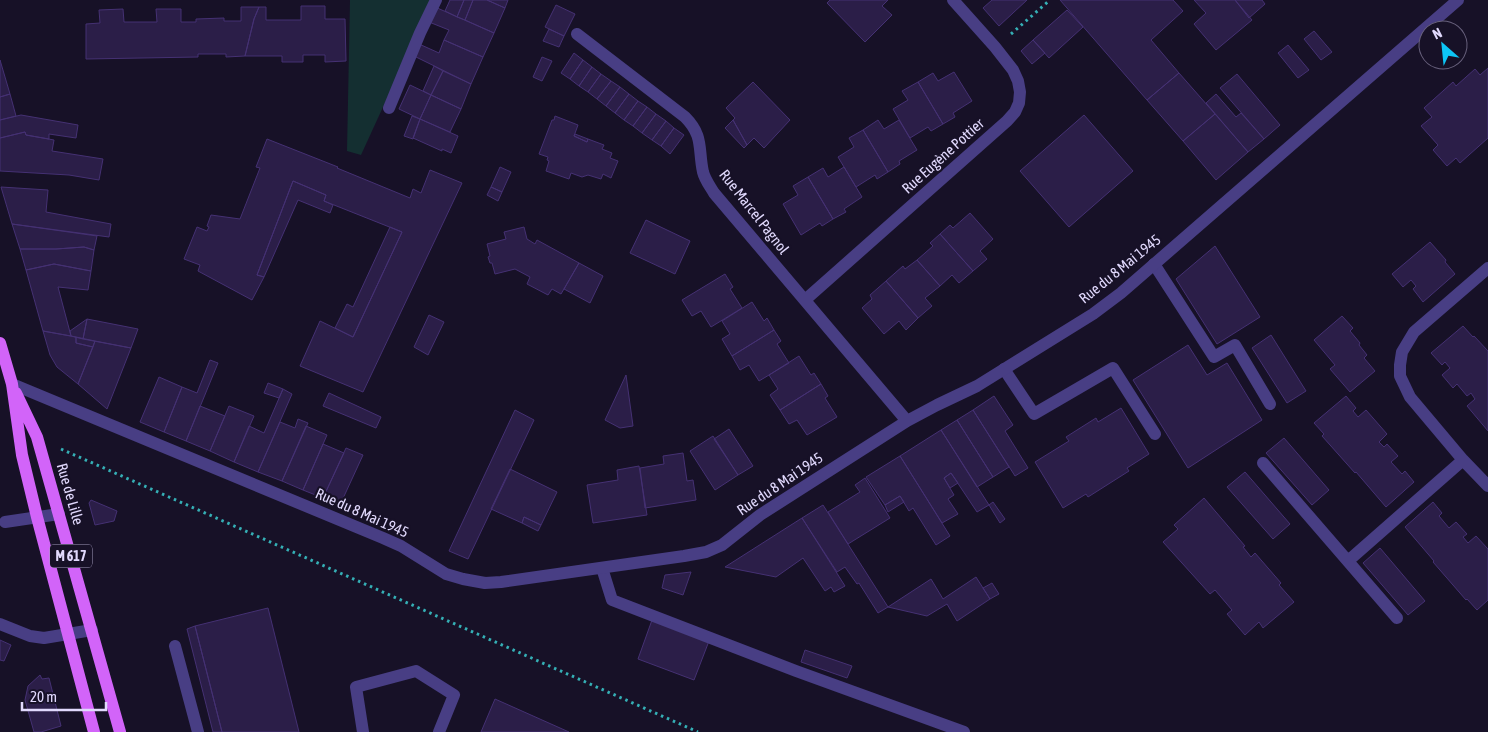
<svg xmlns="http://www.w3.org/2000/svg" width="1488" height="732" viewBox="0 0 1488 732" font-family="'Asap Condensed',sans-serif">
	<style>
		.green { fill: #142f31 }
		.building { fill: #2b1e48; stroke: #453173 }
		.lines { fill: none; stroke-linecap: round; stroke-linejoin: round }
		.path { stroke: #35afb5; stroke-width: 3; stroke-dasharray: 2.5 4; stroke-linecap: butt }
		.service { stroke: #483e84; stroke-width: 12 }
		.minor { stroke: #483e84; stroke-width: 12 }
		.primary { stroke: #d264f9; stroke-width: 12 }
		.labels { text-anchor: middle; stroke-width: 4.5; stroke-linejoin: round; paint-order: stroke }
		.shield { fill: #171127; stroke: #a49dbd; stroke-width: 1 }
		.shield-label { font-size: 14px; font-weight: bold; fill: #e1d9fd }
		.street-label { font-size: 15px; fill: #e1d9fd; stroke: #171127 }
	</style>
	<rect width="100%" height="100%" fill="#171127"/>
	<!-- green -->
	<path class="green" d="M350 0H432L361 155 347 151Z"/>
	<!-- building -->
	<path class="building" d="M450 0H464L457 17 445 11Z
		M464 0H473L465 20 457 17Z
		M473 0H487L505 8 494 33 465 20Z
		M487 0H508L505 8Z
		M830 0H888L882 6 892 15 865 42 827 3Z
		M992 0H1027L999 26 983 8Z
		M1060 0H1173L1183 11 1151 40 1179 73 1147 100Z
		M1194 0H1235L1252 20 1216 50 1194 24 1206 13Z
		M1235 0H1262L1265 4 1249 18Z
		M556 5 575 14 564 36 545 27Z
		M301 6H325V19H345L346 61 325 62V55H303V62H282V56H245L254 19 259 7H266V20H301Z
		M241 7H259L254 19 245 56 226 57V54H198V57L86 59V24L100 23 99 10 123 9 124 22H157L156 9H181V22H196V19L224 18V21H241Z
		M435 7 494 33 483 57 444 40 449 30 429 22Z
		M1067 10 1083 27 1049 58 1033 40Z
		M549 29 564 36 559 47 543 41Z
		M1314 31 1332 52 1321 60 1304 39Z
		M444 40 483 57 471 84 414 56 419 44 439 53Z
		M1033 40 1045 53 1032 64 1021 51Z
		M1288 45 1309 70 1298 78 1278 53Z
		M574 53 583 60 570 79 561 73Z
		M542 57 552 61 542 81 533 77Z
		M0 60 10 94 0 97Z
		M583 60 592 67 579 86 570 79Z
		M434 66 443 71 431 95 423 91Z
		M592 67 601 74 588 92 579 86Z
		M1488 68V138L1460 163 1456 158 1447 166 1433 150 1438 145 1421 126 1432 117 1424 108 1453 82 1456 86 1475 69 1480 75Z
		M443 71 471 84 461 109 431 95Z
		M954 72 972 101 953 113 955 117 943 124 918 82 933 73 938 81Z
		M1179 73 1215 114 1183 141 1147 100Z
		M601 74 611 81 597 99 588 92Z
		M1237 74 1280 125 1264 139 1220 88Z
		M611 81 620 87 606 106 597 99Z
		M753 82 790 120 764 148 754 138 747 145 733 120 735 118 726 108Z
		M918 82 943 124 931 131 928 127 910 138 893 109 908 100 902 91Z
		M410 85 431 95 420 119 399 109Z
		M620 87 629 94 615 113 606 106Z
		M10 94 16 116 0 120V97Z
		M629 94 638 101 624 120 615 113Z
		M1216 94 1236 117 1241 113 1264 139 1248 152 1206 103Z
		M431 95 461 109 450 132 420 119Z
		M638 101 647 107 633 126 624 120Z
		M647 107 656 114 642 133 633 126Z
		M656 114 666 121 652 140 642 133Z
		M1215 114 1248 152 1216 180 1183 141Z
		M21 115 78 125 76 138 49 134V139L26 135 25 132 0 138V120Z
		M1084 115 1133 171 1069 227 1020 171Z
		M412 116 420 119 413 139 404 136Z
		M555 116 578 125 574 136 587 142 588 139 604 145 602 149 612 153 610 158 618 161 611 178 603 174 601 179 588 175 582 177 571 173 569 179 546 171 549 161 547 160 548 157 539 154 552 120H554Z
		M420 119 458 136 451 153 442 149V151L413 138Z
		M733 120 747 145 744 148 725 128Z
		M878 120 884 129 899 120 917 150 899 161 900 164 888 172 863 130Z
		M666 121 674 128 661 146 652 140Z
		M674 128 684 135 670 154 661 146Z
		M863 130 888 172 877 179 875 175 856 187 838 157 854 147 849 138Z
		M25 132 26 135 54 140 52 151 103 159 99 180 69 175 0 171V138Z
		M575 134 588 139 587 142 574 136Z
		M267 139 338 167 337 168 410 198 413 189 421 193 430 170 462 183 363 392 300 366 320 321 353 337 402 232 324 201 326 195 293 181 257 275 264 277 252 300 198 271 200 265 184 259 197 227 207 231 209 227 207 226 211 215 240 219 260 168 256 167Z
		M500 167 511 172 502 192 491 187Z
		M844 167 862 197 844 209 846 212 833 219 808 177 823 168 828 177Z
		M808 177 833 219 822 226 820 223 801 235 783 204 798 195 793 186Z
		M293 181 326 195 324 201 333 205 330 213 298 200 264 277 257 275Z
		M1 187 48 190 46 212 111 224 109 237 12 224Z
		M491 187 502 192 498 201 487 195Z
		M970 213 993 239 980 251 987 259 973 271 940 234 950 225 953 228Z
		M646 220 690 241 675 274 630 253Z
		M12 224 97 236 94 250 84 247 56 249H20Z
		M390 227 402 232 353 337 335 328 347 304 353 307Z
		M524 227 527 239 535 244 537 240 579 263 561 294 552 289 548 295 527 284 530 277 515 269 495 274 492 263H490L488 257 490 256 487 244 506 239 504 232Z
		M940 234 973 271 959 283 952 275 940 286 917 260 933 246 930 243Z
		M1430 242 1446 260 1445 262 1455 274 1423 302 1413 289 1416 286 1411 280 1403 287 1392 274Z
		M1215 246 1260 317 1217 344 1176 279Z
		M84 247 94 250 91 271 54 264 26 270 20 249H56Z
		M917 260 940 286 925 298 932 306 918 318 886 281 903 266 905 269Z
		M579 263 603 276 590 303 564 289Z
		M54 264 91 271 88 290 58 287 71 336 43 331 26 270Z
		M725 274 733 287 730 289 742 308 711 327 701 311 692 316 682 300Z
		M886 281 918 318 906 330 899 321 884 334 862 308 872 299 870 295Z
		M752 302 764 321 767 318 774 330 732 356 722 339 730 334 722 321Z
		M429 315 444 322 428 355 414 347Z
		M1342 316 1353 328 1350 331 1360 343 1359 345 1367 355 1364 358 1375 371 1350 392 1330 369 1335 365 1314 340Z
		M87 319 83 339 71 336 70 331Z
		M87 319 138 329 131 348 83 339Z
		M1463 326 1473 337 1474 336 1488 351V431L1467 406 1475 399 1471 393 1467 396 1457 384 1453 388 1442 375 1450 368 1445 362 1442 365 1431 353Z
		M774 330 781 341 777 344 789 363 759 381 749 365 740 370 732 356Z
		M43 331 76 337V343L93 347 78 384 57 367 50 355Z
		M1271 335 1306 391 1287 403 1252 348Z
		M76 337 95 341 93 347 76 343Z
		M95 341 131 348 107 409 78 384Z
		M1188 345 1207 375 1227 363 1262 420 1188 468 1133 380Z
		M799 356 811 375 814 373 821 384 780 410 770 395 778 389 769 375Z
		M210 360 218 363 186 441 164 432 182 387 197 393Z
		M626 375 633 426 620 428 605 420Z
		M159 377 182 387 164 432 140 422Z
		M268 383 283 389 279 398 264 393Z
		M821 384 828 396 825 398 837 417 807 435 797 420 789 424 780 410Z
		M283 389 292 394 258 472 234 462 249 426 264 433Z
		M329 393 381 417 376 428 323 406Z
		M994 396 1013 425 1005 431 1028 468 1015 476 973 410Z
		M1346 396 1356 408 1353 411 1358 417 1366 410 1387 434 1379 442 1384 447 1387 444 1398 456 1391 462 1402 474 1405 471 1414 482 1386 507 1356 472 1355 473 1322 436 1324 434 1314 423Z
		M200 406 225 416 210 451 186 441Z
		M229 406 254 416 234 462 210 451Z
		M1121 408 1149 454 1127 468 1129 471 1088 497 1086 494 1063 508 1035 462 1069 441 1066 437 1096 418 1098 422Z
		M515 410 534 420 468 559 449 551Z
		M973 410 1009 467 993 477 957 420Z
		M298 419 308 423 282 481 258 472 280 422 295 428Z
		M957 420 993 477 977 487 941 430Z
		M306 426 327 435 303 490 282 481Z
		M729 429 753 466 738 475 714 439Z
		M941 430 989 505 977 512 951 473 944 478 954 495 948 499 958 514 942 523 900 456Z
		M713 436 738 475 715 490 690 451Z
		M1284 438 1329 490 1312 505 1266 453Z
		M323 444 344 453 323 498 303 490Z
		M346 448 363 455 340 505 323 498Z
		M683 453 687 481 693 480 696 500 645 508 640 468 664 464 663 456Z
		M900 456 950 536 936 545 913 508 909 511 900 496 885 505 866 477Z
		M639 466 647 515 593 523 587 485 618 480 617 470Z
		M510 469 557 492 541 525 524 517 522 523 491 509Z
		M1245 472 1290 524 1273 539 1227 487Z
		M951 473 958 483 950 488 944 478Z
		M865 478 890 518 848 544 828 512 860 492 855 485Z
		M900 496 904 502 888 512 885 505Z
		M1204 498 1245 546 1243 547 1251 557 1255 553 1281 583 1279 585 1294 602 1263 628 1259 622 1245 635 1227 614 1232 610 1215 590 1210 594 1163 542 1178 529 1174 525Z
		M91 500 117 511 114 521 95 525 89 503Z
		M993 502 1005 519 1000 523 989 505Z
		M1433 502 1442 513 1439 516 1449 528 1456 522 1467 534 1463 537 1468 543 1476 536 1488 549V600L1477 610 1467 599 1466 600 1433 562 1434 561 1405 527Z
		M823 505 888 607 878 613 859 583 857 584 845 567 837 572 802 518Z
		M524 517 541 525 538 531 522 523Z
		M802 518 845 586 834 592 831 587 825 591 803 558 776 577 725 567Z
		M1380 548 1425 601 1408 615 1363 563Z
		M691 572 683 595 662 588 665 575Z
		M976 577 990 599 957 621 947 604 927 616 888 607 931 579 943 599Z
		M992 583 999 594 990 599 983 588Z
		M268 608 299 732H222L195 626Z
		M652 620 709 641 694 680 638 659Z
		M195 626 222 732H213L187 629Z
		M0 640 11 645 4 661 0 660Z
		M805 650 852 666 847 678 801 662Z
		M40 675 42 679 49 678 61 726 41 732H34L25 700 28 686Z
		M495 699 569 732H481Z"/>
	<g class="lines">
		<!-- path -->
		<path class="path" d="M1011 34 1050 0
			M61 449 698 732"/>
		<!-- service -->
		<path class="service" d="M389 108 420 33 436 0
			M1154 264 1214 357 1235 345 1270 404
			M1004 369 1034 414 1113 368 1155 434
			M5 522 59 514
			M602 568 612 600 796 671 964 732
			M175 646 198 732
			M363 732 356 687 416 671 454 695 439 732"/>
		<!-- minor -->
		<path class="minor" d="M577 34 685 117C704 136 698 149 703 172 705 180 710 186 714 193L907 421
			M1488 268 1414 332 1402 352 1400 365V376L1410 397 1463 460 1488 486
			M805 300 1007 121 1015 112 1019 103 1020 92 1018 81 1013 70 995 47 953 0
			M12 384 383 538 401 546 446 574 463 579 485 583 501 582 684 556 706 552 722 545 760 515 907 421 937 405 977 386 1093 314 1121 293 1458 0
			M1263 463 1397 618
			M1348 561 1463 460
			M0 624 30 636 44 638 92 630"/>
		<!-- primary -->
		<path class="primary" d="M0 343 12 384 22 455 37 517 94 732
			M16 393 37 437 120 732"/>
	</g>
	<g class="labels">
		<!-- shield labels -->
		<rect class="shield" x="50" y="544.5" width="42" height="23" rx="4"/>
		<g class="shield-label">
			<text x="71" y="561">M 617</text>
		</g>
		<!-- street labels -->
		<g class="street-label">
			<text transform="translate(943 156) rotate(-42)" y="5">Rue Eugène Pottier</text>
			<text transform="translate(754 212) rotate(52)" y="5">Rue Marcel Pagnol</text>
			<text transform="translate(1120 269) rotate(-39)" y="5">Rue du 8 Mai 1945</text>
			<text transform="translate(780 484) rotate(-34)" y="5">Rue du 8 Mai 1945</text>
			<text transform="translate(70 494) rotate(74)" y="5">Rue de Lille</text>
			<text transform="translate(362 513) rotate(24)" y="5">Rue du 8 Mai 1945</text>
		</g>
	</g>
	<!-- north arrow -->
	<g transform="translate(1443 45) rotate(333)"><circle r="24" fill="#171127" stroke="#68617d"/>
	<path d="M0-4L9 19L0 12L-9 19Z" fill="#0dc5f5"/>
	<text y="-8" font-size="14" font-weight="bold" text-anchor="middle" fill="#e1d9fd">N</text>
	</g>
	<!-- scale -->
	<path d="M22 702v8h84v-8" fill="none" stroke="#e1d9fd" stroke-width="2.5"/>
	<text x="30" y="702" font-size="15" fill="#e1d9fd" stroke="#171127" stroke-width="4" paint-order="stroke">20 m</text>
</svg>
